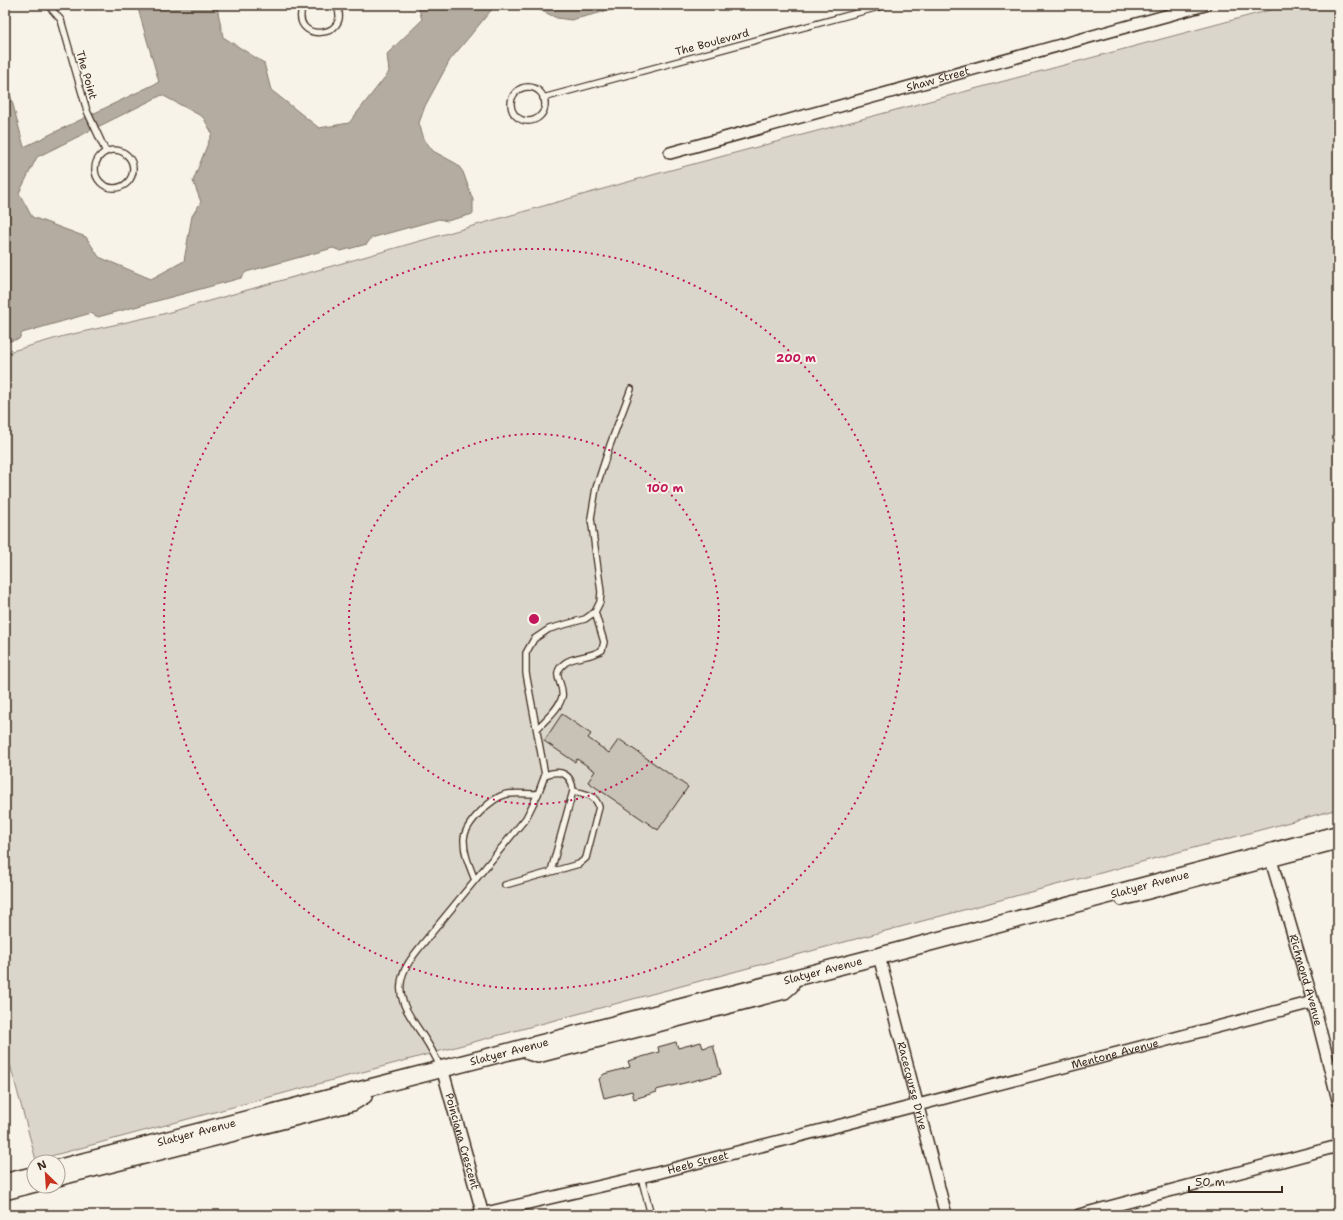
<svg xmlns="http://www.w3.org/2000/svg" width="1343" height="1220" viewBox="0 0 1343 1220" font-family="'Shantell Sans',sans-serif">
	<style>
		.green { fill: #dbd6cb; stroke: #8b8074 }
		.water { fill: #b4aca0; stroke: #84786c; fill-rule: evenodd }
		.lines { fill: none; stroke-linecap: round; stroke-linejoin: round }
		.stream { stroke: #84786c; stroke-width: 3.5 }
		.building { fill: #c8c1b6; stroke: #3b2a1e }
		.lane-casing { stroke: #3b2a1e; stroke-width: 8 }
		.street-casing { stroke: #3b2a1e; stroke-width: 14 }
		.secondary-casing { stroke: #3b2a1e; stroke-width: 19 }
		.lane { stroke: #f7f3e8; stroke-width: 5.5 }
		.street { stroke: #f7f3e8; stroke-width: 11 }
		.secondary { stroke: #f7f3e8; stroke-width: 16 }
		.ring { fill: none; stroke: #c2185b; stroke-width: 2; stroke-dasharray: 2 4 }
		.labels { text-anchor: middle; stroke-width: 4; stroke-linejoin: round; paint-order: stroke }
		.street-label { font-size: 11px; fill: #3b2a1e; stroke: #f7f3e8 }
		.centre { fill: #c2185b; stroke: #f7f3e8; stroke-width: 2 }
		.ring-label { font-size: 12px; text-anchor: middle; font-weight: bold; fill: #c2185b; stroke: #f7f3e8; stroke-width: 4; stroke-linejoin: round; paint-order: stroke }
	</style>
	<rect width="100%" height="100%" fill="#f7f3e8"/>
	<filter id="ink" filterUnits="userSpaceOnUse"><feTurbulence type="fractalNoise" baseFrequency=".025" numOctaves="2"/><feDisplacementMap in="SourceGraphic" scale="8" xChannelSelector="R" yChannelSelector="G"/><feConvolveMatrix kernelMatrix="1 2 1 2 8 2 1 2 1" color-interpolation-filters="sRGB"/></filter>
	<g filter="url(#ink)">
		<!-- green -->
		<path class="green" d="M1289 5H1338V809L36 1160 5 1046V353L64 336 163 314 656 174Z"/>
		<!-- water -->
		<path class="water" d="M137 5H220L217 7 223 37 264 63 271 90 319 128 349 123 389 72 387 54 422 20 418 5H507L493 8 450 60 425 106 419 123 424 139 433 151 457 164 463 172 473 200V214L447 221 439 219 371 238 367 244 341 251 333 248 246 272 241 278 98 317 91 313 22 333 19 339 5 342V74L24 147 159 82ZM162 95 203 117 212 133 193 181 201 202 192 216 184 261 151 279 99 257 86 237 32 217 19 193 37 157Z
			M529 5H631L571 20 557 18Z"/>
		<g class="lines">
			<!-- stream -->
			<path class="stream" d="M5 1070C8 1082 11 1091 5 1101"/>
		</g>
		<!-- building -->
		<path class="building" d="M562 714 591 734 588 738 609 753 619 739 688 787 658 830 588 782 595 771 577 759 575 762 544 741Z
			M676 1042 678 1048 701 1042 703 1048 713 1045 721 1074 656 1090 657 1092 634 1099 632 1091 604 1098 599 1079 604 1074 630 1067 628 1061 659 1052 658 1047Z"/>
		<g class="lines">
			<defs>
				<path id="lane" d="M48 5 61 20 87 111 106 152
					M303 5C288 45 354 38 336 5
					M511 104a17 17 0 1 1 34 0a17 17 0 1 1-34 0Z
					M543 98 886 5
					M95 169a19 19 0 1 1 38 0a19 19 0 1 1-38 0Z
					M537 729C545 720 559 709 562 697 565 683 549 675 565 663 573 656 591 658 602 650L604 642 595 612
					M545 775 526 673V653L534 639 549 629 585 619 595 612 600 602 601 592 591 518 596 488 610 445 631 389
					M475 880C470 867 464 855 464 841 463 825 492 797 507 794 517 793 528 794 538 794
					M505 885 579 864 586 858 599 807C595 794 586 794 573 791
					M441 1068C436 1058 431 1048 425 1039 412 1018 394 1000 403 974 407 962 417 951 425 941L526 818 538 794 545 775C561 769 572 774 573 791L551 871
					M641 1177 651 1215"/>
				<g id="street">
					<path id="s1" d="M670 153 1205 5"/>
					<path id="s2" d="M1271 860 1313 1002 1338 1100"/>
					<path d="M1122 900 1338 843"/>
					<path id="s3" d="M879 956 946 1215"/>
					<path d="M525 1048 528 1054 538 1057 785 993 792 987 796 977"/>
					<path id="s4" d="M442 1068 483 1215"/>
					<path d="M58 1180 353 1105 366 1097 367 1088"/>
					<path d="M5 1194 36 1186"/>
					<path id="s5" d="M477 1215 657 1173 1313 1002"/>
					<path d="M1079 1215 1338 1146"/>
				</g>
				<g id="secondary">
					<path id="s6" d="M58 1168 879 956 1338 834"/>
					<path d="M5 1182 34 1175"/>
				</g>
			</defs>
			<!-- lane casing -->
			<use href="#lane" class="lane-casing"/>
			<!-- street casing -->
			<use href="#street" class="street-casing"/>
			<!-- secondary casing -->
			<use href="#secondary" class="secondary-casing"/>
			<!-- lane -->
			<use href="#lane" class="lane"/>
			<!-- street -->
			<use href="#street" class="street"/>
			<!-- secondary -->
			<use href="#secondary" class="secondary"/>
		</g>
	</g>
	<!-- distance rings -->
	<g class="ring">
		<circle cx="534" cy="619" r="185"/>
		<circle cx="534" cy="619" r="370"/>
	</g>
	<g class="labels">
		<!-- street labels -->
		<g class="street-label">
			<text transform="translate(712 42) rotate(-15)" y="4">The Boulevard</text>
			<text transform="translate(87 75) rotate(74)" y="4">The Point</text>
			<text dy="4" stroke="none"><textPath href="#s1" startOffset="278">Shaw Street</textPath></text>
			<text dy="4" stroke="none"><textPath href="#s6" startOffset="1128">Slatyer Avenue</textPath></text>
			<text dy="4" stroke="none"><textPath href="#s6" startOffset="790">Slatyer Avenue</textPath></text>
			<text dy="4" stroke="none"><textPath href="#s2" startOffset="125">Richmond Avenue</textPath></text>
			<text dy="4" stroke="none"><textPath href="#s6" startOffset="466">Slatyer Avenue</textPath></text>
			<text dy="4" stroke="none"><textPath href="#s5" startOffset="658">Mentone Avenue</textPath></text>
			<text dy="4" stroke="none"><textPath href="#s3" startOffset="134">Racecourse Drive</textPath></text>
			<text dy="4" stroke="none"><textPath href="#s6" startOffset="143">Slatyer Avenue</textPath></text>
			<text dy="4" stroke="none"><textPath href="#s4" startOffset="76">Poinciana Crescent</textPath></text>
			<text dy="4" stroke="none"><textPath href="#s5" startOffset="227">Heeb Street</textPath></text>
		</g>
	</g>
	<circle cx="534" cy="619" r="6" class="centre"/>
	<g class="ring-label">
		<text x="796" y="362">200 m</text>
		<text x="665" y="492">100 m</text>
	</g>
	<!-- margin -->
	<rect width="1343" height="1220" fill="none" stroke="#f7f3e8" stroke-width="20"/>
	<rect x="10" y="10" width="1323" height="1200" fill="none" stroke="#3b2a1e" stroke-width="1.5" filter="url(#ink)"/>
	<!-- north arrow -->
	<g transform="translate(46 1174) rotate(335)"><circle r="19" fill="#f7f3e8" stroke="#aca397"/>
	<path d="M0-3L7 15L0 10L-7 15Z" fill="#c8321e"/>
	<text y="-6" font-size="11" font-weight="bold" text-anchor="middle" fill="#3b2a1e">N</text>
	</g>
	<!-- scale -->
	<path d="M1189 1186v6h93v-6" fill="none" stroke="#3b2a1e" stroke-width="2"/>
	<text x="1195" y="1186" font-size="12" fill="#3b2a1e" stroke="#f7f3e8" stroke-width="3" paint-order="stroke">50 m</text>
</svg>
